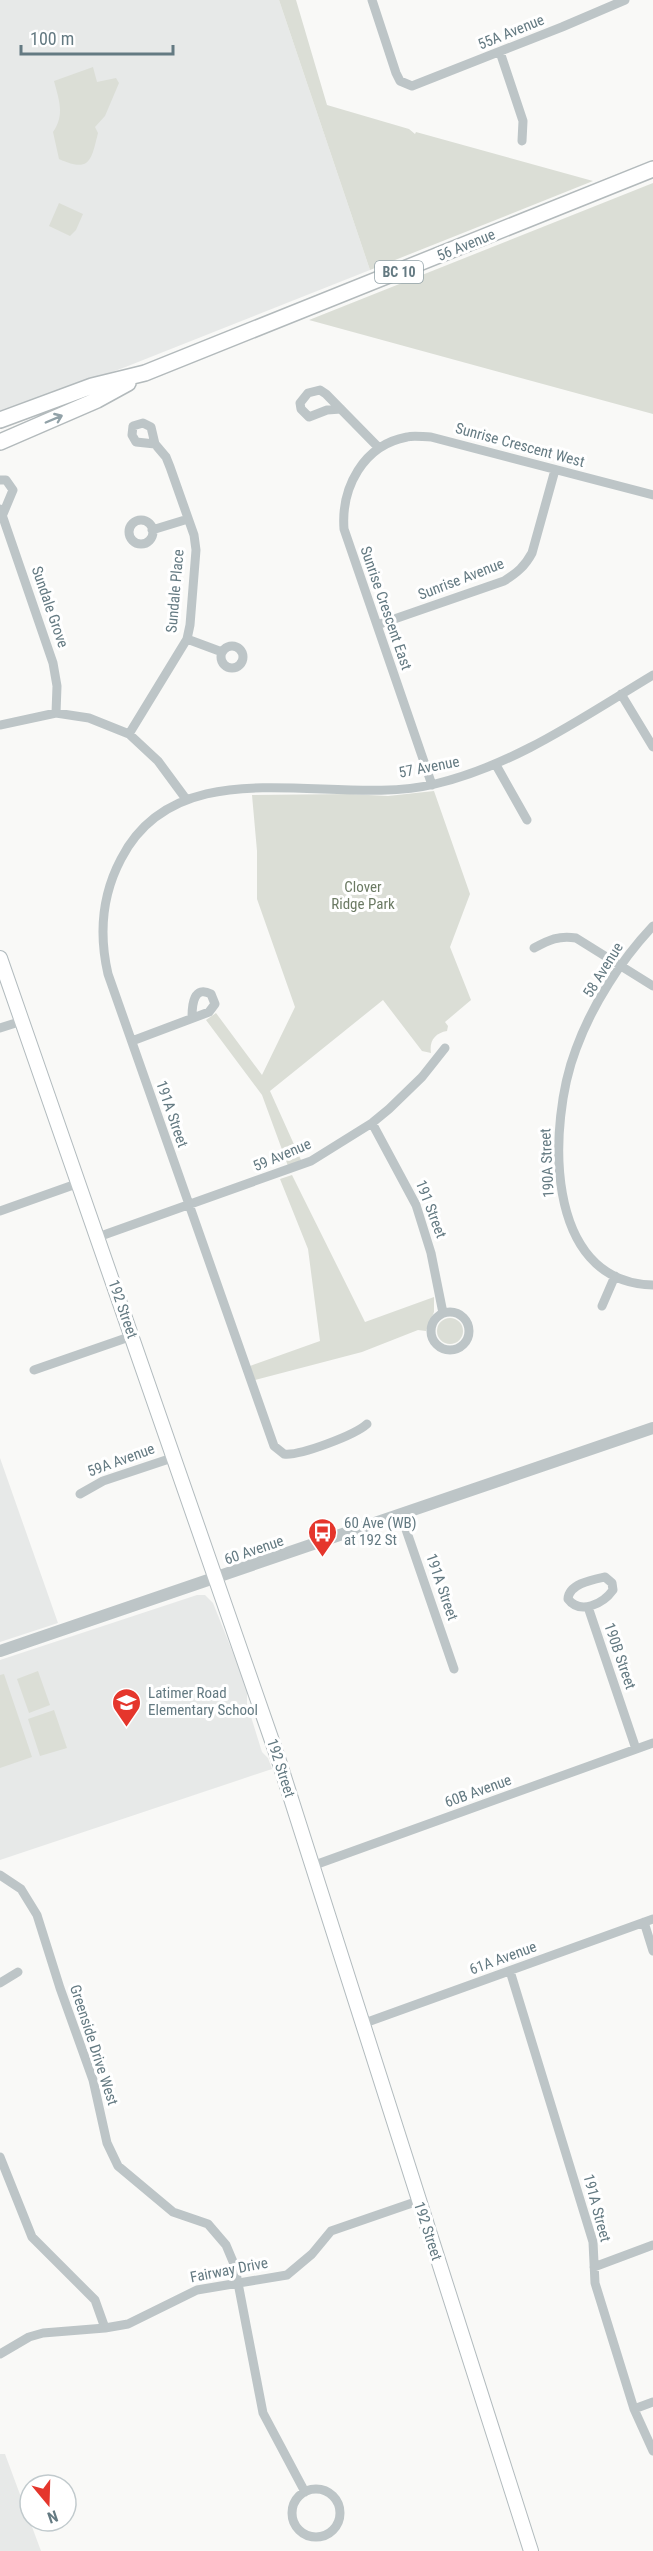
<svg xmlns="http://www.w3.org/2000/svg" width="653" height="2551" viewBox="0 0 653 2551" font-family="'Roboto Condensed',sans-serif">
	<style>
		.built { fill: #e7e9e8 }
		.green { fill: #dbded6 }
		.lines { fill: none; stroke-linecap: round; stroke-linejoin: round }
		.secondary-casing { stroke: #b2bbbe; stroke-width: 16 }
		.trunk-casing { stroke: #b3babc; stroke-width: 18 }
		.minor { stroke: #bdc5c7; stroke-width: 9 }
		.tertiary { stroke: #bdc5c7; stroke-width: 12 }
		.secondary { stroke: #fff; stroke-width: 14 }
		.trunk { stroke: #fff; stroke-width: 15 }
		.oneway { stroke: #92a2a8 }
		.labels { text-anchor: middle; stroke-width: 6; stroke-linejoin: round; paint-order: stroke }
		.shield { fill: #fff; stroke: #92a2a8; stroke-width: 1.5 }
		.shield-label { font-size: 14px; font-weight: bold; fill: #647a82 }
		.street-label { font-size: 15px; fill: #647a82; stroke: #fff }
		.park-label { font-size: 15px; fill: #6b7a63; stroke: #fff }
		.poi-label { font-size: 15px; fill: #647a82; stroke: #fff; text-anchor: start }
	</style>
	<rect width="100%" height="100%" fill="#f9f9f7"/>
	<!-- built -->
	<path class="built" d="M0 0H279L370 270 128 366 0 414Z
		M0 1458 58 1623 0 1642Z
		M197 1595H205L213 1603 247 1688V1704L262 1752 268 1758 272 1769 0 1860V1660Z
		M0 2454H5L41 2551H0Z"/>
	<!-- green -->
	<path class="green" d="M279 0H296L327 105 409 129 415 134 416 132 593 181 370 270Z
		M93 67 97 82 116 78 119 83 105 116 95 127 98 133C91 161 90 173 59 159L53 132C65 115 59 100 54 81Z
		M653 183V414L309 320Z
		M59 203 83 214 76 230 70 236 49 226Z
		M434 791 470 894 450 947 471 1000 445 1022 448 1026 447 1031C435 1033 429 1041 431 1053L422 1051 383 1000 270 1091 301 1160 288 1166 262 1095 206 1020 216 1013 262 1075 295 1007 257 899V851L252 795 349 794 388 796Z
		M292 1175 365 1322 434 1297V1312L426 1331 418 1330 362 1352 255 1380 250 1366 320 1341 308 1249 280 1179Z
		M437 1331a13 13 0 1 1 26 0a13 13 0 1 1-26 0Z
		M38 1671 50 1705 29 1713 17 1679Z
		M4 1674 32 1757 0 1768V1675Z
		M54 1710 67 1748 40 1756 28 1719Z"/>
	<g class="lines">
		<defs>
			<path id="secondary" d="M0 958 279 1761 531 2551"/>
			<path id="trunk" d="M0 420 92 386 145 373 653 169
				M0 442 97 400 128 383"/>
		</defs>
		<!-- secondary casing -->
		<use href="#secondary" class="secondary-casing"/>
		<!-- trunk casing -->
		<use href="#trunk" class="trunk-casing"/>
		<!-- minor -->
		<path class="minor" d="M372 0 396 73 400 81 412 86 562 27 625 0
			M500 52 523 121 522 141
			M341 409 327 410 309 417 301 409 300 403 308 393 320 390 326 394 379 448
			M0 480H6L13 490 3 514
			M0 509 53 663 57 686 56 713
			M129 532a12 12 0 1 1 24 0a12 12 0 1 1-24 0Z
			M152 530 188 519
			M377 625 504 581C517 573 525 566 532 553L555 470
			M187 639 222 652
			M221 657a11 11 0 1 1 22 0a11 11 0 1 1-22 0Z
			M621 694 653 747
			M0 725 56 713 89 718 129 734 158 761 186 799
			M129 734 187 639 190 625 196 550 194 535 170 467 166 457 155 444 151 427 143 423 133 426 132 435 136 442 155 444
			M496 765 527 820
			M432 785 344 529C341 488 363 445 407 437 414 435 423 437 431 437L653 495
			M653 926C621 960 592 1005 576 1049 548 1122 542 1283 653 1285
			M534 948C549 940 559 935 576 938L653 986
			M0 1028 22 1021
			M132 1041 209 1012 215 1004 211 994C194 985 192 1004 192 1017
			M372 1123 416 1205 431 1253 443 1313
			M0 1211 79 1183
			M98 1237 311 1161 372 1123 389 1109 422 1077 445 1048
			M602 1306 615 1276
			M431 1331a19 19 0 1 1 38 0a19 19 0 1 1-38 0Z
			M34 1370 132 1336
			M367 1424C355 1435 300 1456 284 1454L274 1446 108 974C99 935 102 895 121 859 180 744 335 809 435 784 515 765 583 717 653 675
			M80 1494 103 1481 175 1457
			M401 1515 454 1669
			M605 1577 612 1583 613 1590C603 1604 580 1615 568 1599 569 1584 591 1580 605 1577Z
			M588 1607 636 1749
			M312 1866 653 1743
			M0 1875 21 1889 37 1915 60 1988 93 2080 107 2143 118 2166 173 2212 208 2224 226 2245 234 2264 238 2283 263 2413 305 2492
			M644 1922 653 1951
			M510 1971 593 2242 595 2283 634 2409 653 2451
			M0 1983 18 1972
			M362 2024 653 1919
			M0 2157 32 2237 95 2300 105 2328
			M594 2267 653 2245
			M0 2354 29 2337 43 2333 105 2328 128 2324 197 2290 287 2275 312 2254 331 2231 418 2201
			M634 2409 653 2402
			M292 2513a24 24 0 1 1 48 0a24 24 0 1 1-48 0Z"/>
		<!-- tertiary -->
		<path class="tertiary" d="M0 1651 653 1428"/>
		<!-- secondary -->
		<use href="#secondary" class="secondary"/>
		<!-- trunk -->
		<use href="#trunk" class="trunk"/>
	</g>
	<!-- one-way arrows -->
	<defs><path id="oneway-shaft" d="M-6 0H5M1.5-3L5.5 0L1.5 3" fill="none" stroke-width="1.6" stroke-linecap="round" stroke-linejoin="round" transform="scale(1.5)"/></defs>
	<use class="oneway" href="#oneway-shaft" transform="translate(54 419) rotate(-23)"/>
	<!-- icons -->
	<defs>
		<symbol id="bus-pin" viewBox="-11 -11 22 30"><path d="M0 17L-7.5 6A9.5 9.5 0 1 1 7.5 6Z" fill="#e5362c" stroke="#fff"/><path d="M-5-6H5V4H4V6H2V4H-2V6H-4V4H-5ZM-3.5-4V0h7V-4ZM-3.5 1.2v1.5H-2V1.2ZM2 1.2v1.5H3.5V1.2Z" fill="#fff"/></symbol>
		<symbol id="school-pin" viewBox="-11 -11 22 30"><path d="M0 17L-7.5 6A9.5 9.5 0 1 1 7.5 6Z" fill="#e5362c" stroke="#fff"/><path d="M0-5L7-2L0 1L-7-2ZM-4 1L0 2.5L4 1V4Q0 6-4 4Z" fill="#fff"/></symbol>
	</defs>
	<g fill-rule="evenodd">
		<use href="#bus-pin" x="306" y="1516" width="33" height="45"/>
		<use href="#school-pin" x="110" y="1686" width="33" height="45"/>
	</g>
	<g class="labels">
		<!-- shield labels -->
		<rect class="shield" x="375" y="261" width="48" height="22" rx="4.5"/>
		<g class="shield-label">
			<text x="399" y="277">BC 10</text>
		</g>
		<!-- street labels -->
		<g class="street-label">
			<text transform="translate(511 32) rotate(-22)" y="5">55A Avenue</text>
			<text transform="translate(466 245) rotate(-22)" y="5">56 Avenue</text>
			<text transform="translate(520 445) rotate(15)" y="5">Sunrise Crescent West</text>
			<text transform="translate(461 579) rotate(-21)" y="5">Sunrise Avenue</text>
			<text transform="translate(175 591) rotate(-85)" y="5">Sundale Place</text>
			<text transform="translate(50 607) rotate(71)" y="5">Sundale Grove</text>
			<text transform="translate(386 608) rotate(71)" y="5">Sunrise Crescent East</text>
			<text transform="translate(429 767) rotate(-11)" y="5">57 Avenue</text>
			<text transform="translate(603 970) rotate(-58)" y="5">58 Avenue</text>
			<text transform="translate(172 1114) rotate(71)" y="5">191A Street</text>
			<text transform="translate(282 1155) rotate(-23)" y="5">59 Avenue</text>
			<text transform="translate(547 1163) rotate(-93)" y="5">190A Street</text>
			<text transform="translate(431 1209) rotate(69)" y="5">191 Street</text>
			<text transform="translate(123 1309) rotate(71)" y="5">192 Street</text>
			<text transform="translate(121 1460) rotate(-20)" y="5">59A Avenue</text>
			<text transform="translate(254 1550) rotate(-19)" y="5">60 Avenue</text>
			<text transform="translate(442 1587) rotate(71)" y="5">191A Street</text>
			<text transform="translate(620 1656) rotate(71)" y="5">190B Street</text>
			<text transform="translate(281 1768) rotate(72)" y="5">192 Street</text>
			<text transform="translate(478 1791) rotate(-20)" y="5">60B Avenue</text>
			<text transform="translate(503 1958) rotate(-20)" y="5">61A Avenue</text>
			<text transform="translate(94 2045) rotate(72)" y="5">Greenside Drive West</text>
			<text transform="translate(597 2208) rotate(75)" y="5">191A Street</text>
			<text transform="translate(428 2231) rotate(72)" y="5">192 Street</text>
			<text transform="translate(229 2270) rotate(-11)" y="5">Fairway Drive</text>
		</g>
		<!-- park labels -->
		<g class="park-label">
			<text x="363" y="892">Clover<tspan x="363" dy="17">Ridge Park</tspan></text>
		</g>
		<!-- poi labels -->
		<g class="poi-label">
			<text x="344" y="1528">60 Ave (WB)<tspan x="344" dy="17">at 192 St</tspan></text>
			<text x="148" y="1698">Latimer Road<tspan x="148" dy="17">Elementary School</tspan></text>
		</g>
	</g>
	<!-- north arrow -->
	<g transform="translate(48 2503) rotate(161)"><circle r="28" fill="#ffffff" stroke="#c1cacd" stroke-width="1.5"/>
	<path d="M0-4.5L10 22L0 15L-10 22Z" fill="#e5362c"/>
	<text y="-9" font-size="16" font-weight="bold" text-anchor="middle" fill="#647a82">N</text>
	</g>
	<!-- scale -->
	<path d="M21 45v9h152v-9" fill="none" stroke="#647a82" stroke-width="3"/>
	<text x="30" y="45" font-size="18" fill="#647a82" stroke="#ffffff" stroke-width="4.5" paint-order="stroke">100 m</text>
</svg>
